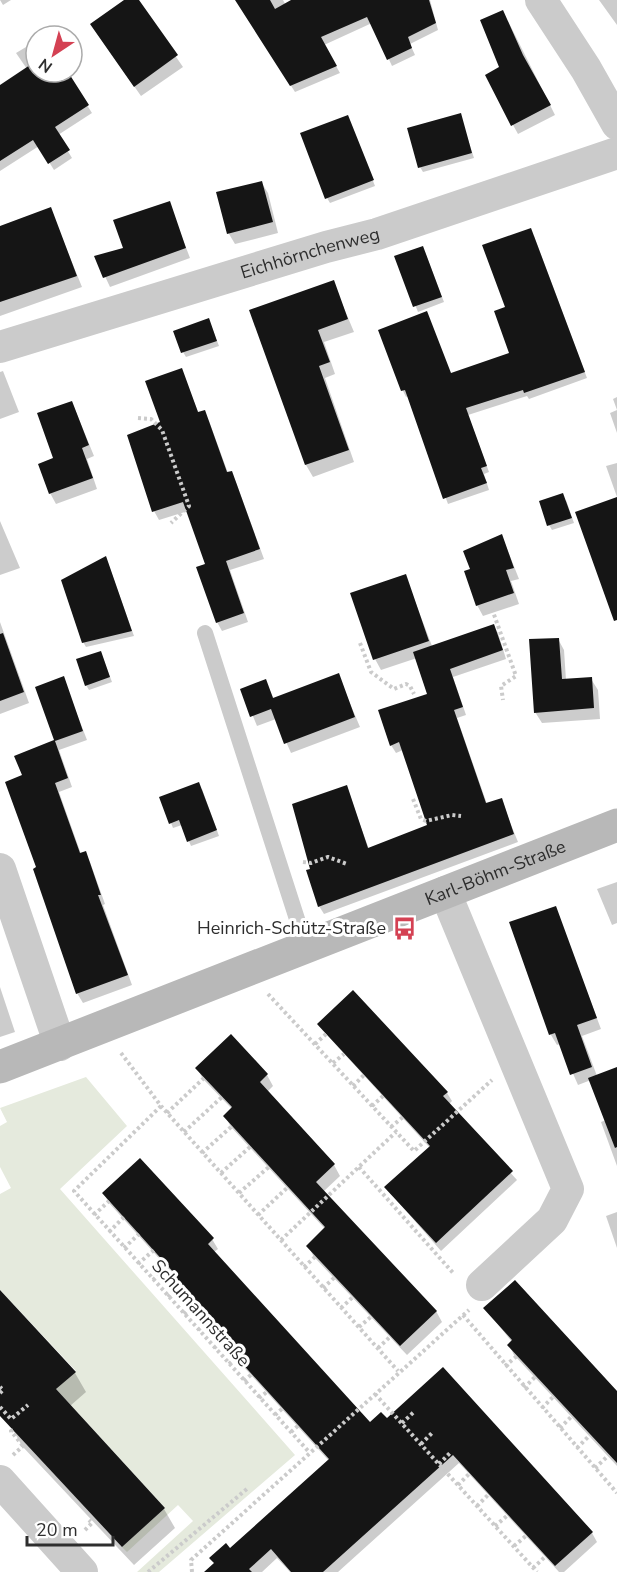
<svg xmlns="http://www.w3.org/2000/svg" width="617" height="1572" viewBox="0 0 617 1572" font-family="'Nunito Sans',sans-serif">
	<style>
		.green { fill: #e5eadd }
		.shadow { fill: #0003 }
		.building { fill: #151515 }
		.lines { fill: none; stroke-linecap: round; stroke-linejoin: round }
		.path { stroke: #cbcbcb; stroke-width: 4; stroke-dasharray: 3 3; stroke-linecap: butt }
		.lane { stroke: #cbcbcb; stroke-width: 16 }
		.street { stroke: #cbcbcb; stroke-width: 32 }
		.secondary { stroke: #b8b8b8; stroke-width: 33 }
		.labels { text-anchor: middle; stroke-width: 6; stroke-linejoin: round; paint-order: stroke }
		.street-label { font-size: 18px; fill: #2e2e2e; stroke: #fff }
		.poi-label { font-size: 18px; fill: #2e2e2e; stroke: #fff; text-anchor: end }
	</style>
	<rect width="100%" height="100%" fill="#fff"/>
	<!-- green -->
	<path class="green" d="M86 1077 127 1126 60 1189 295 1455 159 1572H137L193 1521 178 1505 127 1552 122 1547 165 1508 56 1389 76 1371 0 1290V1194L11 1188 0 1167V1126L7 1122 0 1108Z"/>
	<!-- shadow -->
	<path class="shadow" d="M0 0H11L3 5Z
		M127 0H137L183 67 141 96 98 35Z
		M243 0H283L294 21 324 0H430L438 30 410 44 415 55 392 66 372 23 324 45 340 73 295 92 238 2Z
		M599 0H617V25Z
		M508 21 555 115 518 134 513 125 501 67Z
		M36 41V72H66L92 113 58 135 72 158 54 170 39 146 0 171V86L27 69 16 53Z
		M460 115 474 158 423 172 420 167Z
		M350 122 375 186 330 203 327 198Z
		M261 182 268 193 278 233 235 244 229 234 218 193Z
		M169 203 190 258 110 287 96 257 125 249Z
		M50 208 82 287 0 316V245Z
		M534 236 587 378 529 399 527 396 468 415 489 472 484 474 489 490 448 504 408 396 406 397 403 391 427 313 451 375 511 354 506 308Z
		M425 252 444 302 418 312 396 257Z
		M333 282 354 332 324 342 335 374 325 378 354 462 313 477 306 465 251 311Z
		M209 320 219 346 186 357 183 352Z
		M181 370 199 414 204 412 209 421 228 473 231 472 236 482 264 559 230 570 248 622 222 631 217 622 207 565 188 511 159 520 154 511 162 423Z
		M3 371 19 412 0 419V372Z
		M617 397V410L613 399Z
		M72 402 94 456 87 459 97 489 56 504 50 493 55 459Z
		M617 410V433L610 413Z
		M617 463V497L606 466Z
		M566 500 574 523 552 530 549 525Z
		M0 521 20 568 0 575Z
		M502 536 519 579 511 581 519 604 483 616 477 605 472 570Z
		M108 563 134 636 86 647 83 642Z
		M405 575 432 646 493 625 498 633 506 659 453 677 466 715 457 718 487 804 501 800 518 842 324 914 319 906 312 870 346 787 369 849 429 826 403 750 396 753 391 745 429 695 417 658 381 670 375 659Z
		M0 622 29 703 0 714Z
		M558 639 564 650 566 680 591 679 598 690 600 719 542 723 535 712Z
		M103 658 112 682 89 690 86 685Z
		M338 675 360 727 291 753 276 719 257 726 242 690 265 681 274 699Z
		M63 678 87 740 59 750 72 787 59 792 81 854 85 853 90 862 105 904 103 905 132 985 83 1003 77 993 38 868 24 776 16 756 56 741 36 688Z
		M202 789 219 836 191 846 182 825 173 828 171 823Z
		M617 882V923L612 925 597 889Z
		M555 907 601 1029 582 1036 597 1076 617 1068V1166L601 1122 606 1120 591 1080 578 1085 560 1044 557 1045 551 1035 511 923Z
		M0 987 15 1032 0 1037Z
		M318 1025 447 1093 452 1101 449 1104 517 1180 441 1251 386 1188 430 1148Z
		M231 1037 267 1075 273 1086 267 1092 334 1165 340 1176 323 1192 436 1311 442 1322 407 1355 314 1257 308 1246 325 1229 231 1127 225 1116 232 1109 203 1079 197 1068Z
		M104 1194 212 1239 218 1249 214 1252 370 1424 386 1420 443 1369 592 1533 597 1542 564 1572H559L459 1463 338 1572H290L277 1558 262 1572H221L230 1550 329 1461 175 1291 169 1281 175 1276 109 1203Z
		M617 1212V1248L606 1216Z
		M0 1292 75 1373 86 1392 70 1406 164 1509 175 1528 134 1565 22 1446 0 1406Z
		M485 1308 617 1393V1466L514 1355 509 1345 512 1342Z"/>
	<!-- building -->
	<path class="building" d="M124 0H139L178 55 134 87 90 24Z
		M235 0H270L275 9 291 0H429L436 23 408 37 412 48 387 60 367 17 321 37 337 66 290 86Z
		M503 10 523 55 551 105 511 126 485 75 499 67 480 20Z
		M36 61V72H68L89 105 55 127 70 150 48 164 33 140 0 161V85Z
		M461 113 472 153 418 168 407 128Z
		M348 115 374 180 325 199 300 133Z
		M262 181 273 222 227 234 216 192Z
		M170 201 186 248 103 278 94 256 123 248 113 220Z
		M51 207 77 276 0 302V226Z
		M531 228 585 372 524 393 523 390 466 408 487 466 481 468 487 483 443 499 405 390 401 391 378 330 427 311 451 373 509 353 494 311 505 307 482 245Z
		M423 246 442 297 413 307 394 256Z
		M334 280 348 319 318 330 330 362 319 366 349 450 305 465 249 310Z
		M209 318 217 341 181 353 173 331Z
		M182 368 198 412 205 410 227 472 232 471 260 549 226 561 244 613 216 623 196 567 205 564 183 502 152 512 127 435 160 422 145 381Z
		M72 401 89 445 82 448 93 478 49 494 38 464 53 458 37 413Z
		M563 493 572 518 547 526 539 501Z
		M617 497V620L614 621 575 512Z
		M502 534 514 568 506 570 514 593 476 606 464 571 470 569 463 551Z
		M106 556 132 631 82 643 61 580Z
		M406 574 429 641 373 660 350 593Z
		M494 624 503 650 450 669 463 707 454 710 486 803 502 798 514 834 318 907 306 870 310 869 292 804 347 785 368 848 427 825 399 742 390 746 378 710 427 694 413 652Z
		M3 633 24 692 0 701V634Z
		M559 638 562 679 592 677 594 708 534 713 529 639Z
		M101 651 110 677 85 686 76 659Z
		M339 673 355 717 284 744 271 709 250 717 240 689 266 679 273 698Z
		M64 676 83 731 55 741 68 778 55 783 80 853 86 851 101 895H98L128 975 76 994 33 869 36 867 5 782 22 775 14 756 54 740 35 687Z
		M199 782 217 830 187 842 179 820 169 824 159 797Z
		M556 906 597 1018 577 1025 592 1067 570 1075 555 1033 549 1035 509 922Z
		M353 990 448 1092 443 1096 513 1171 436 1243 384 1187 430 1146 317 1024Z
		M231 1034 268 1074 260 1082 335 1164 316 1182 437 1311 400 1346 306 1246 325 1227 223 1116 232 1107 195 1068Z
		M617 1067V1147L615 1148 588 1078Z
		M140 1158 214 1238 208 1244 370 1422 381 1412 387 1418 443 1367 593 1532 555 1566 453 1455 323 1572H291L271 1549 249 1569 252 1572H204L214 1563 209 1558 226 1543 230 1548 329 1459 167 1281 175 1274 102 1193Z
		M515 1280 617 1391V1463L507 1345 512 1340 483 1308Z
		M0 1290 76 1372 56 1389 165 1508 122 1547 0 1416Z"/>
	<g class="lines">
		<!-- path -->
		<path class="path" d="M138 418 151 419 162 430 189 506 171 523
			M492 609 516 676 501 686 503 700
			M360 643 371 672 394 689 406 684 410 686 414 694
			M413 799 421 819 426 821 452 815 461 816
			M303 862 311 863 328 857 347 864
			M268 994 414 1151 492 1080
			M315 1044 326 1034
			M121 1053 161 1106 398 1371
			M333 1063 344 1054
			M353 1086 364 1075
			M161 1106 74 1191 309 1452
			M372 1106 383 1096
			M167 1113 204 1078
			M391 1127 403 1117
			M184 1132 222 1097
			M202 1153 232 1126
			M359 1167 454 1274
			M221 1173 251 1146
			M239 1193 270 1166
			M94 1215 109 1201
			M258 1215 288 1187
			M109 1232 124 1217
			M281 1240 396 1132
			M124 1248 139 1234
			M138 1264 154 1250
			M304 1267 316 1256
			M153 1280 168 1266
			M323 1288 335 1277
			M168 1297 175 1289
			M341 1308 354 1296
			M184 1314 191 1307
			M463 1315 617 1493
			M359 1327 372 1316
			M198 1330 206 1323
			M214 1348 222 1341
			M378 1348 391 1336
			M229 1364 237 1357
			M505 1366 517 1356
			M244 1381 252 1374
			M524 1388 536 1376
			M0 1393 3 1390 0 1387
			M375 1394 537 1572
			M259 1398 268 1391
			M0 1407 11 1419 28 1405
			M542 1408 554 1396
			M275 1415 283 1408
			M402 1423 415 1411
			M560 1428 572 1416
			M13 1430 11 1431 23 1446
			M291 1432 299 1425
			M421 1444 433 1432
			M577 1448 590 1435
			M13 1455 23 1446 26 1449
			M439 1464 451 1452
			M595 1468 609 1455
			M458 1485 470 1473
			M477 1506 489 1494
			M495 1526 508 1515
			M85 1530 92 1523 89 1520
			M514 1546 527 1535
			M533 1568 546 1556
			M148 1572 248 1488
			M192 1572 191 1560 469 1310"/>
		<!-- lane -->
		<path class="lane" d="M205 633 306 947"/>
		<!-- street -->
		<g class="street">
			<path d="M541 0 586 69 617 124"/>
			<path id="s1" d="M0 347 326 247 377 234 617 153"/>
			<path d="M0 869 60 1045"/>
			<path d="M445 892 568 1189 552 1220 482 1285"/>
			<path d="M0 1481 82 1572"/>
		</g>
		<!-- secondary -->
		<path class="secondary" id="s2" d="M0 1067 617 825"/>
	</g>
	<!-- icons -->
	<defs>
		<symbol id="bus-bare" viewBox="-9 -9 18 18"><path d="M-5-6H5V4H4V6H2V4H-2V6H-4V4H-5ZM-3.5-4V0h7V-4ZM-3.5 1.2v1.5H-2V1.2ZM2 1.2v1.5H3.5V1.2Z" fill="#d44153" stroke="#fff" stroke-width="2.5" paint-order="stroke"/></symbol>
	</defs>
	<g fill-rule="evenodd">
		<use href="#bus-bare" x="388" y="912" width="33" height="33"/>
	</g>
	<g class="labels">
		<!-- street labels -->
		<g class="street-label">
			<text dy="6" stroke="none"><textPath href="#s1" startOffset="324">Eichhörnchenweg</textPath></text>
			<text dy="6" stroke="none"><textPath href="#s2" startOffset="532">Karl-Böhm-Straße</textPath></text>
			<text transform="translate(201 1313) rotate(48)" y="6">Schumannstraße</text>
		</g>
		<!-- poi labels -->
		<g class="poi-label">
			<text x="386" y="934">Heinrich-Schütz-Straße</text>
		</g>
	</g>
	<!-- north arrow -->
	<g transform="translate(54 54) rotate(216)"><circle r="28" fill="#ffffff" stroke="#ababab" stroke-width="1.5"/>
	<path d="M0-4.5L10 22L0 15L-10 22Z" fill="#d44153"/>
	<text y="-9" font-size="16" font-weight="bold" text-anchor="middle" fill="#2e2e2e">N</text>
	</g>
	<!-- scale -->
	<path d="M27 1536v9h86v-9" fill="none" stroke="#2e2e2e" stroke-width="3"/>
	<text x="36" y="1536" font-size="18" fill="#2e2e2e" stroke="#ffffff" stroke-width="4.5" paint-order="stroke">20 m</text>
</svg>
